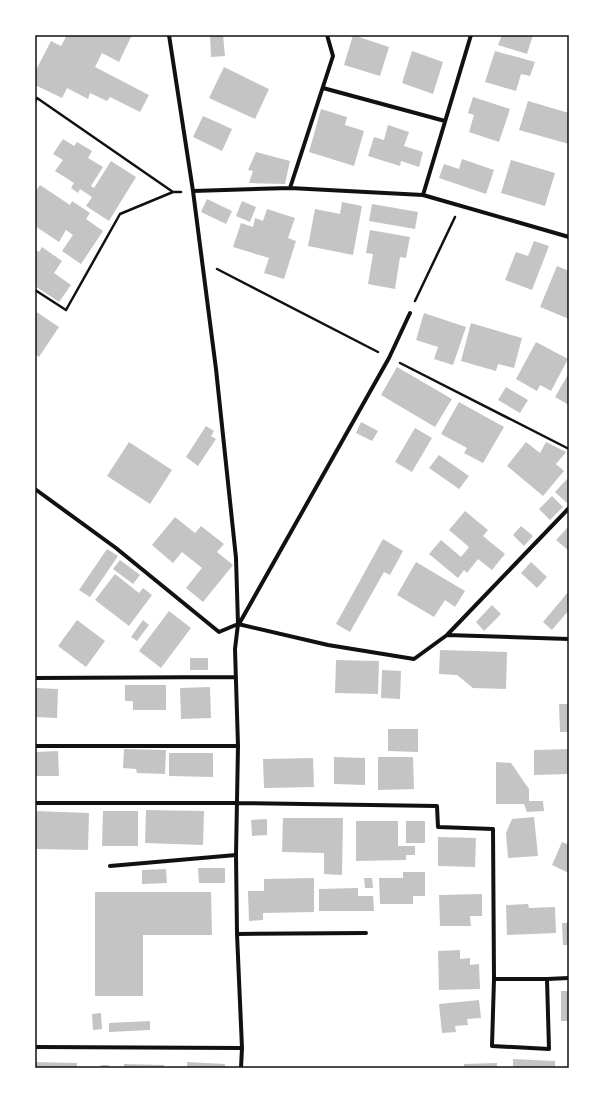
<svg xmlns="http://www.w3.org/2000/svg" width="604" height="1103" viewBox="0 0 604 1103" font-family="'Archivo Narrow',sans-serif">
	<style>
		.building { fill: #c4c4c4 }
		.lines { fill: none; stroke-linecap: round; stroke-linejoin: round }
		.path { stroke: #111; stroke-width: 2.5 }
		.minor { stroke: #111; stroke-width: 4 }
		.neatline { fill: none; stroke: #111; stroke-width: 1.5 }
	</style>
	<rect width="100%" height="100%" fill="#fff"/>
	<!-- building -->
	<path class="building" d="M67 35H132L119 62 102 53 95 67 149 95 140 112 110 97 107 101 90 93 88 99 67 88 62 98 35 85V72L51 41 61 46Z
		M210 35H223L225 56 211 57Z
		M353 35 389 47 380 76 344 65Z
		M502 35H533L527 54 498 45Z
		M412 51 443 62 433 94 402 83Z
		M495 51 535 62 530 76 521 74 516 91 485 82Z
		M224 67 269 89 255 119 209 98Z
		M473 97 510 109 499 142 469 132 474 115 468 113Z
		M528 101 569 113V144L519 130Z
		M321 109 347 117 345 125 364 131 354 166 309 152Z
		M203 116 232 129 222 151 193 137Z
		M388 125 409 132 404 146 423 152 419 167 401 161 400 166 368 156 374 137 384 140Z
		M63 139 74 146 77 142 92 151 88 158 103 167 91 186 94 188 111 161 136 177 109 221 86 206 92 197 80 189 78 193 71 188 74 183 55 171 63 160 53 154Z
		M256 152 290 161 285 184 249 183 253 171 248 170Z
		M462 159 494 170 486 194 439 178 444 164 459 169Z
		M511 160 555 173 545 206 501 193Z
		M40 185 70 205 72 201 90 213 86 219 103 231 81 264 62 251 73 235 66 230 59 242 35 226V192Z
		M207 199 232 211 226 224 201 212Z
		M242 201 256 207 250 222 236 216Z
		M342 202 362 206 353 255 308 246 315 209 340 214Z
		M372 204 418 212 415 229 369 221Z
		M267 209 295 218 288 238 296 241 284 279 264 273 269 258 233 247 241 223 253 227 255 218 263 221Z
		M370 230 410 237 406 258 400 257 395 289 368 284 373 254 366 253Z
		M534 241 549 246 532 290 505 280 516 252 528 256Z
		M42 247 62 261 54 273 71 285 59 302 35 286V249L39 252Z
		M557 266 569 271V319L540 307Z
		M35 311 59 327 39 357 35 354Z
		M424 313 466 327 453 365 434 359 438 347 416 340Z
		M471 323 522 338 514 368 498 364 496 371 461 361Z
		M536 342 568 359 551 391 540 385 537 391 516 379Z
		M397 367 452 399 435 427 381 395Z
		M569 373V405L555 397Z
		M506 387 528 400 520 413 498 400Z
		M459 402 504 427 483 463 464 453 467 448 441 434Z
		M361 422 378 431 372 441 356 433Z
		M206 426 214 431 211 436 216 439 198 466 186 457Z
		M415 428 432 438 412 472 395 462Z
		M129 442 172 470 150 504 107 476Z
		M526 442 540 453 546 442 566 452 556 464 564 471 543 496 507 466Z
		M439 455 469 476 459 489 429 468Z
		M567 479 569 481V501L567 503 555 492Z
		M552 496 563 507 550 520 539 509Z
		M465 511 488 530 483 536 505 554 492 570 478 559 467 573 464 570 458 578 429 554 441 540 461 557 469 547 449 530Z
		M175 517 195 533 201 526 224 544 217 552 233 565 203 602 186 588 202 568 182 552 173 563 152 545Z
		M521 526 533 536 524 546 513 535Z
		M569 526V551L556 540Z
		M383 539 403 551 390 575 384 572 350 632 336 624Z
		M107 549 118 556 90 597 79 590Z
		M120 560 140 575 133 584 113 569Z
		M416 562 465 591 455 607 445 600 434 617 397 595Z
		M531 562 547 577 537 588 521 573Z
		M115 574 139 593 143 588 152 595 129 626 95 600Z
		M569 591V610L552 630 543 622Z
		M492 605 501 614 484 631 476 622Z
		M169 611 191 628 161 668 139 651Z
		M77 620 105 641 86 667 58 646Z
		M143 620 149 625 137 641 131 637Z
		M440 650 507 652 506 689 473 688 457 675 439 674Z
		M190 658H208V670H190Z
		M336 660 379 661 378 694 335 693Z
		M382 670 401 671 400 699 381 698Z
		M125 685H166V710H133V701H125Z
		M210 687 211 718 181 719 180 688Z
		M35 688 58 689 57 718 35 717Z
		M559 704H569V732H560Z
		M388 729H418V752L388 751Z
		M124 749 166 750 165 774 137 773 136 769 123 768Z
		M569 749V774L534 775V750Z
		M58 751 59 776H35V752Z
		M169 753H213V777L169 776Z
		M334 757 365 758V785L334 784Z
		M378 757H413L414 789 378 790Z
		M313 758 314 787 264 788 263 759Z
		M496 762 511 763 529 789V801H543L544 811 527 812 524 804H496Z
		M146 810 204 811 203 845 145 843Z
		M35 811 89 813 88 850 35 849Z
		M103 811H138V846H102Z
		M534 817 538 856 508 858 506 833 512 819Z
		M283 818H343L342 875 324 874V853L282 852Z
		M267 819V835L252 836 251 820Z
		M356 821H398V846H415V855H406V860L356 861Z
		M406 821H425V843H406Z
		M438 837 476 838 475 867 438 866Z
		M562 842 569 845V873L552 865Z
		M198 868H225V883H199Z
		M166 869 167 883 142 884V870Z
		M403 872H425V896H413V904H380L379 878H403Z
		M314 878V912L263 913V920L249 921 248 891H264V879Z
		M364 878H372L373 888H365Z
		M358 888V896H373L374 911H319V889Z
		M95 892H211L212 935H143V996H95Z
		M482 894V916H470L471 926H440L439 895Z
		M528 904 529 908 555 907 556 933 507 935 506 905Z
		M562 923H569V945H563Z
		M460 950V959L470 958V965L479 964 480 989 439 990 438 951Z
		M561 991H569V1021H561Z
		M479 1000 481 1018 467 1019 468 1025 455 1026 456 1032 442 1033 439 1004Z
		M101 1013 102 1029 93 1030 92 1014Z
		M150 1021V1030L109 1032V1023Z
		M513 1059 555 1061V1068H513Z
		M35 1062 77 1063V1068H35Z
		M187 1062 225 1064V1068H187Z
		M497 1063V1068H464V1064Z
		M124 1064 164 1065V1068H124Z
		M101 1065H109V1068H100Z"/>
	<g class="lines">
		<!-- path -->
		<path class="path" d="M35 102 37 98 173 192H181
			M217 269 378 352
			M35 290 66 310 120 214 173 192
			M415 301 455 217
			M400 363 569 449"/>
		<!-- minor -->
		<path class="minor" d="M169 35 193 191 216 369 236 558 238 624 235 649 238 746 236 855 237 934 242 1048 241 1068
			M323 88 445 121
			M290 188 333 56 327 35
			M193 191 290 188 423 195 569 237
			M423 195 471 35
			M35 489 116 548 219 632 238 624 328 645 414 659 447 635 569 639
			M239 624 389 358 410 313
			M447 635 569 508
			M35 678 235 677
			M35 746H238
			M35 803H236L437 806 438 827 493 829 494 979 492 1046 549 1049 547 979H494
			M110 866 236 855
			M237 934 366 933
			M547 979 569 978
			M35 1047 242 1048"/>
	</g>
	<!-- border -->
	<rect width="604" height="1103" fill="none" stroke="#ffffff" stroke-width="72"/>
	<rect x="36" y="36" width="532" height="1031" class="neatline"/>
</svg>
